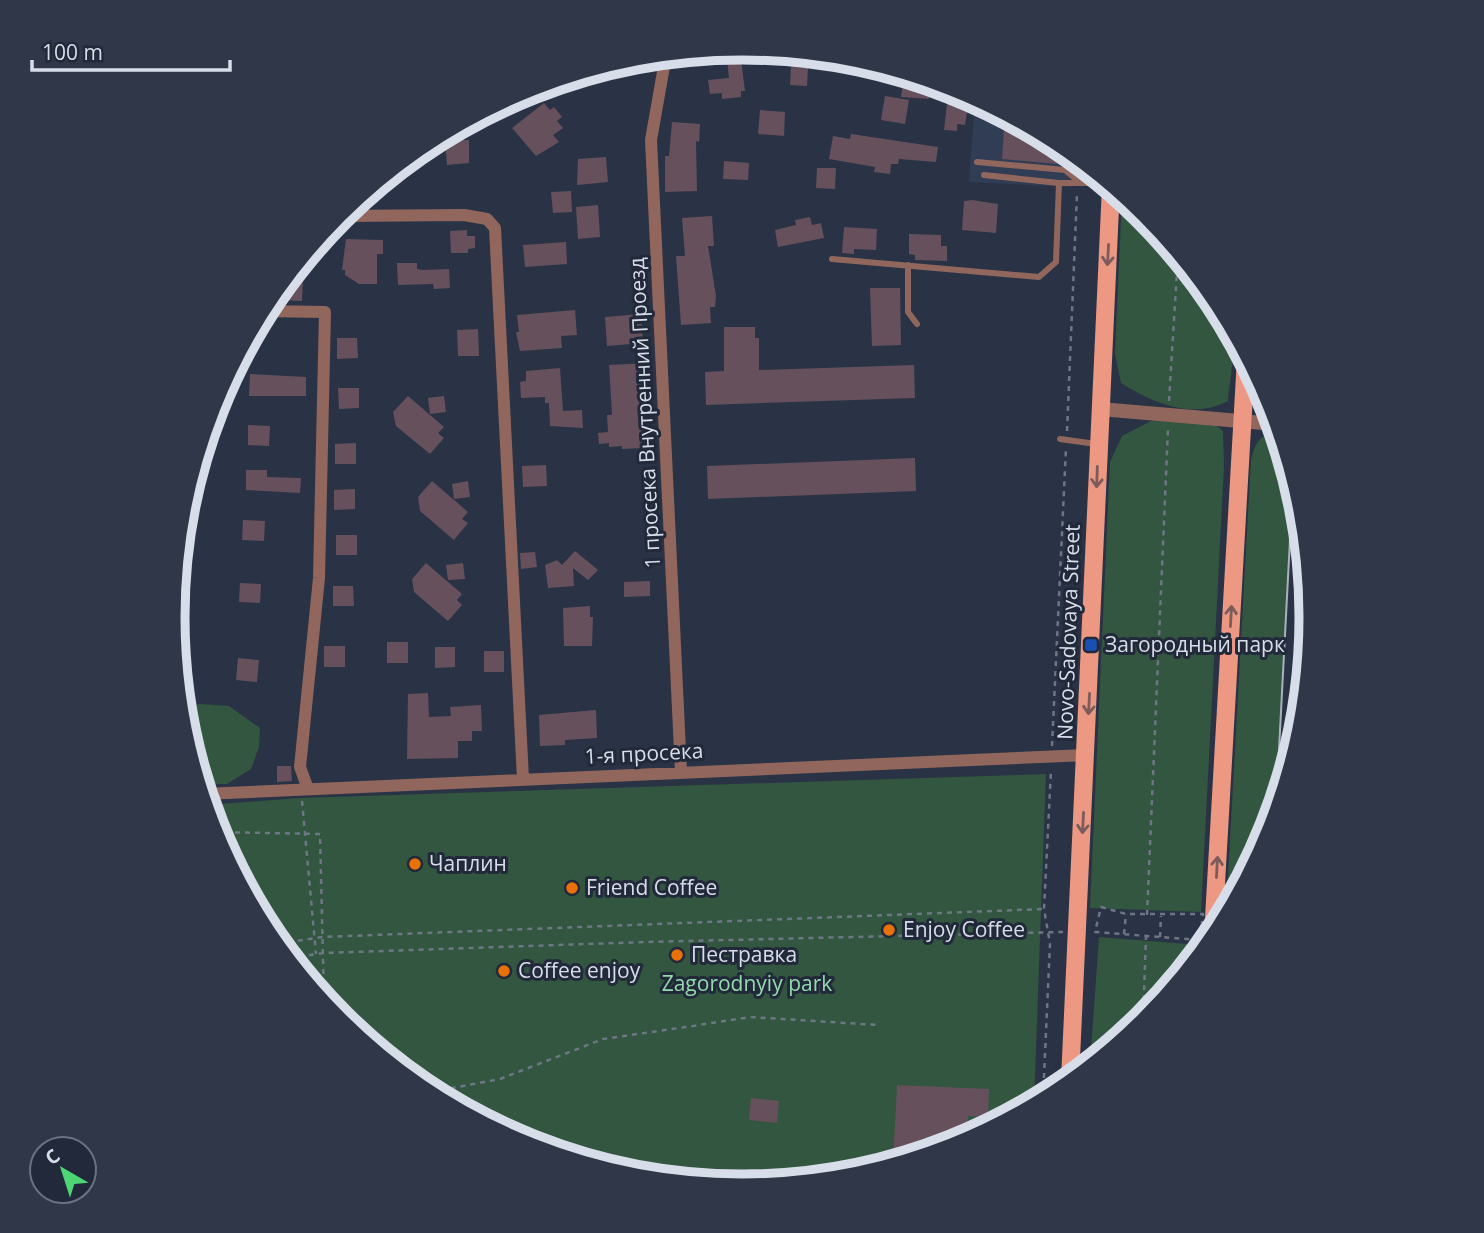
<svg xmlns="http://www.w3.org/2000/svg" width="1484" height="1233" viewBox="0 0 1484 1233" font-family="'Open Sans',sans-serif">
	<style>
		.built { fill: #313d54 }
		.green { fill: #32563f }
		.building { fill: #65505c }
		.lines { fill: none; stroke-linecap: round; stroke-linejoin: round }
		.path { stroke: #6e7685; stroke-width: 2.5; stroke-dasharray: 5 5; stroke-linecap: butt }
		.service { stroke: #91675d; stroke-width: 6 }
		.minor { stroke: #91675d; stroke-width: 12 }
		.tertiary { stroke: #91675d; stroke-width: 14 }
		.primary { stroke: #ec9883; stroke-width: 18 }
		.tram { stroke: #aab1be; stroke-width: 2 }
		.oneway { stroke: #7c5b5b }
		.transit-dot { fill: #1a4fb4; stroke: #21293a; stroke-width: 2.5 }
		.food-dot { fill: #e8710a; stroke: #21293a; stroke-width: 2.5 }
		.labels { text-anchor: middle; stroke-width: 6; stroke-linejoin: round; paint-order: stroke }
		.street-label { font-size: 21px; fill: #d8dee9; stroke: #21293a }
		.poi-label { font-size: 21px; fill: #d8dee9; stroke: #21293a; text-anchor: start }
		.park-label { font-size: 21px; fill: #94daac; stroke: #21293a }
		.rim { fill: none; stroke: #d8dee9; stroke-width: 9 }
	</style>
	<rect width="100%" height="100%" fill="#2a3345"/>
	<!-- built -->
	<path class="built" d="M975 98 1059 143 1071 154 1070 187 969 182Z"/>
	<!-- green -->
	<path class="green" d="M1122 196C1155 223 1217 291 1232 331 1237 345 1229 384 1228 401 1192 420 1153 403 1121 383L1115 354Z
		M1208 419 1223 431 1224 466 1201 912 1090 908 1110 462 1122 436 1151 421Z
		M1278 431 1293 482 1276 807 1268 835 1226 913 1251 460C1255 443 1260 434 1278 431Z
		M1299 645 1308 648 1300 728 1293 751Z
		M199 704 229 706 260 728 259 747 251 769 227 784H201L184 727 182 709Z
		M1046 774 1034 1103C1009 1116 985 1132 959 1143 928 1155 885 1169 852 1175 668 1211 475 1149 340 1019 325 1005 313 987 300 970 260 922 225 865 207 805L300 798Z
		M1099 937 1199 945 1198 954 1144 1019 1090 1064Z"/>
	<!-- building -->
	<path class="building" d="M749 48 751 59 741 60 745 91H741V97L722 99V93L710 94 708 80 729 78 726 49Z
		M791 67 808 68 807 86 790 85Z
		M904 74 931 82 929 99 901 97Z
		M885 96 909 100 905 124 881 120Z
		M544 103 550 110 554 107 562 117 557 121 563 128 553 135 559 142 536 156 512 128Z
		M947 104 968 106 965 125 957 124V131L944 130Z
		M760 110 785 112 784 136 758 134Z
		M1005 115 1060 144 1058 164 1002 159Z
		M672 122 700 124 699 142 696 141 697 191 665 192V156H669Z
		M851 134 938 147 936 162 899 159 898 164H891L890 174 874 172 875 167 829 159 833 136 850 139Z
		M469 140V163L447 165 445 141Z
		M606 157 608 182 577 185 578 159Z
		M724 161 749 163 748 180 723 179Z
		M817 168H836L835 189 816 188Z
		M571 191 572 212 553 213 551 192Z
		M972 200 998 204 996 233 962 230 964 201Z
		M598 205 600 237 578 239 576 207Z
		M712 216 714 246H708L716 296 715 307H710L711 323 681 325 676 256H685L682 218Z
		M810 217 812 225 821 223 824 238 778 247 775 230 796 225 795 220Z
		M844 227 877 229 876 250 854 249V254L842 253Z
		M467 230V236H475V248L468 249V253H451L450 231Z
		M909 234 941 235V246H947V261L915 260V255L909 254Z
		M346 239 383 240V254H377V284H359L345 275V270H342Z
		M566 242 567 264 525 267 523 245Z
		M397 263H417V269L423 270 449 269 450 288 434 289 433 284 398 285Z
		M287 278H303L302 301 280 300 281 286Z
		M870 288H900L901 345 872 346Z
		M575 310 577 335 561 336 562 348 520 351 516 332H519L517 315Z
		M641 314 643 343 607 346 605 317Z
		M724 327H755V338H759V370L914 365 915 398 706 405 705 372 724 371Z
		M478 329 479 356H458L457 330Z
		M337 338H357L358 358 337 359Z
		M648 363 650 395 639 396 641 422H647L648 434 642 435 643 448 622 449V446L609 447V443L599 444 598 433 608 432 607 415H612L609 365Z
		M560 368 563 411 582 410 583 428 550 426 549 403H545V397L521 398 520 382 526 381V371Z
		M250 374 306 377V396H249Z
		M338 388H359V408L339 409Z
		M408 396 444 427 438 433 444 438 430 454 396 426 393 412Z
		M444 396 446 412 430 414 428 398Z
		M248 425 270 426 269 446 248 445Z
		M356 443V464H335V444Z
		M915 458 916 491 708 499 707 466Z
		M546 465 547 486 523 487 522 466Z
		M246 470H267V477L301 478 300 493 246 490Z
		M432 481 468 512 462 519 468 523 454 540 420 511 418 497Z
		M468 481 470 497 454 499 452 484Z
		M355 489V509L334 510V490Z
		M243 520 265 521 264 541 242 540Z
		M336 535H357V555H336Z
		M575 551 598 570 588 580 573 568 574 586 548 588 545 565 557 560 562 565Z
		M535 552 537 567 521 569 520 553Z
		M426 563 462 594 457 600 462 605 448 621 414 592 412 579Z
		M463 563 465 579 448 580 446 565Z
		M650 581V596L624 597V582Z
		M240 583 261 584 260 603 239 602Z
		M333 586H353L354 606H333Z
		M590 606V617H593L592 646H564L563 608Z
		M387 642H408V663H387Z
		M324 646H345V667H324Z
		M435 647H455V667L435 668Z
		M484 651H504V672H484Z
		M238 658 259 660 257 682 236 680Z
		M428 693 429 717 451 716 450 707 481 705 482 731H472V741H458V758L407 759 408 694Z
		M596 710 597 738 565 740V745L540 746 539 715Z
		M277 766H291L292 781 277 782Z
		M897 1085 989 1089 988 1117 968 1116 967 1139 959 1143 893 1163Z
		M751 1098 779 1101 777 1123 749 1120Z"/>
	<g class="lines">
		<!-- path -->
		<path class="path" d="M1079 169V160
			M1169 401 1178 255
			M1067 431 1077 193
			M1052 746 1066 448
			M302 801 316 954
			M215 832 320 834 324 1000
			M1101 907 1126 914H1203L1200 940 1095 932Z
			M1147 915 1168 429
			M1124 934 1126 914
			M1160 937 1161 916
			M278 944 322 937 1044 909
			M289 958 324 953 645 942 1063 932
			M1143 1020 1146 936
			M431 1092 500 1079 603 1039 686 1027 750 1017 878 1025
			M1043 1098 1050 944 1044 909 1051 770"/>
		<!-- service -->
		<path class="service" d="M977 162 1065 170 1078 181
			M984 175 1059 183H1107
			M832 259 1039 277 1056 262 1059 183
			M908 265V312L917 324
			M1060 439 1096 444"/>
		<!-- minor -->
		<path class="minor" d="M666 55 651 140 681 772
			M338 216 464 215 487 219 495 228 523 779
			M263 311 325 312 319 578 300 767 308 789
			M204 794 1086 755"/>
		<!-- tertiary -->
		<path class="tertiary" d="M1100 409 1276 424"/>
		<!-- primary -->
		<path class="primary" d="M1213 936 1246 358
			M1070 1080 1111 186"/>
		<!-- tram -->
		<path class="tram" d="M1276 807 1293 482"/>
	</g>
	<!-- one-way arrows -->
	<defs><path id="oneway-shaft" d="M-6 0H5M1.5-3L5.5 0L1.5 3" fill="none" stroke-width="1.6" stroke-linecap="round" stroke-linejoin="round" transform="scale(1.75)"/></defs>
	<g class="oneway">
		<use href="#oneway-shaft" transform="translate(1108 255) rotate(93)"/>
		<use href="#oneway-shaft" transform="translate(1097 477) rotate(92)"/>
		<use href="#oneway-shaft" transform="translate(1231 616) rotate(-87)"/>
		<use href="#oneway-shaft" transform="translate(1089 704) rotate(93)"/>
		<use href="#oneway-shaft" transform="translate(1083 823) rotate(93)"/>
		<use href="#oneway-shaft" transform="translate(1217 867) rotate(-87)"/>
	</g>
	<!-- markers -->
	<rect class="transit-dot" x="1084" y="638" width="14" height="14" rx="3.5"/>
	<g class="food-dot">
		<circle cx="415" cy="864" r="7"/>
		<circle cx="572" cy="888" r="7"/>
		<circle cx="889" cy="930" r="7"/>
		<circle cx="677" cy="955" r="7"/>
		<circle cx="504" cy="971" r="7"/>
	</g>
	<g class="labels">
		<!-- street labels -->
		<g class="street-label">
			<text transform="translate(645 413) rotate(-93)" y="7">1 просека Внутренний Проезд</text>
			<text transform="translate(1069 632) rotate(-88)" y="7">Novo-Sadovaya Street</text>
			<text transform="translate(644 754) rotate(-3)" y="7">1-я просека</text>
		</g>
		<!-- poi labels -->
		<g class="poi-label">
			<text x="1105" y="652">Загородный парк</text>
			<text x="429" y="871">Чаплин</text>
			<text x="586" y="895">Friend Coffee</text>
			<text x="903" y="937">Enjoy Coffee</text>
			<text x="691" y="962">Пестравка</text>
			<text x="518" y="978">Coffee enjoy</text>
		</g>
		<!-- park labels -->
		<g class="park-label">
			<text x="747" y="991">Zagorodnyiy park</text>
		</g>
	</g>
	<!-- crop -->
	<path d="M0 0H1484V1233H0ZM185 617a557 557 0 1 1 1114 0a557 557 0 1 1-1114 0Z" fill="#303748" fill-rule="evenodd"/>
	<path class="rim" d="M185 617a557 557 0 1 1 1114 0a557 557 0 1 1-1114 0Z"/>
	<!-- north arrow -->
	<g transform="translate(63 1170) rotate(321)"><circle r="33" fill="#21293a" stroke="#6a7180" stroke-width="2"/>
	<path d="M0-5L12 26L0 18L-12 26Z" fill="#4ed675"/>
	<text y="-10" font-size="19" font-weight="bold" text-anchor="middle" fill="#d8dee9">С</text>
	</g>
	<!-- scale -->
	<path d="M32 60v10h198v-10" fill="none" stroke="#d8dee9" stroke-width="3.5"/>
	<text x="42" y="60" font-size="21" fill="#d8dee9" stroke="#21293a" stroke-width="5" paint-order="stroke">100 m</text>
</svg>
